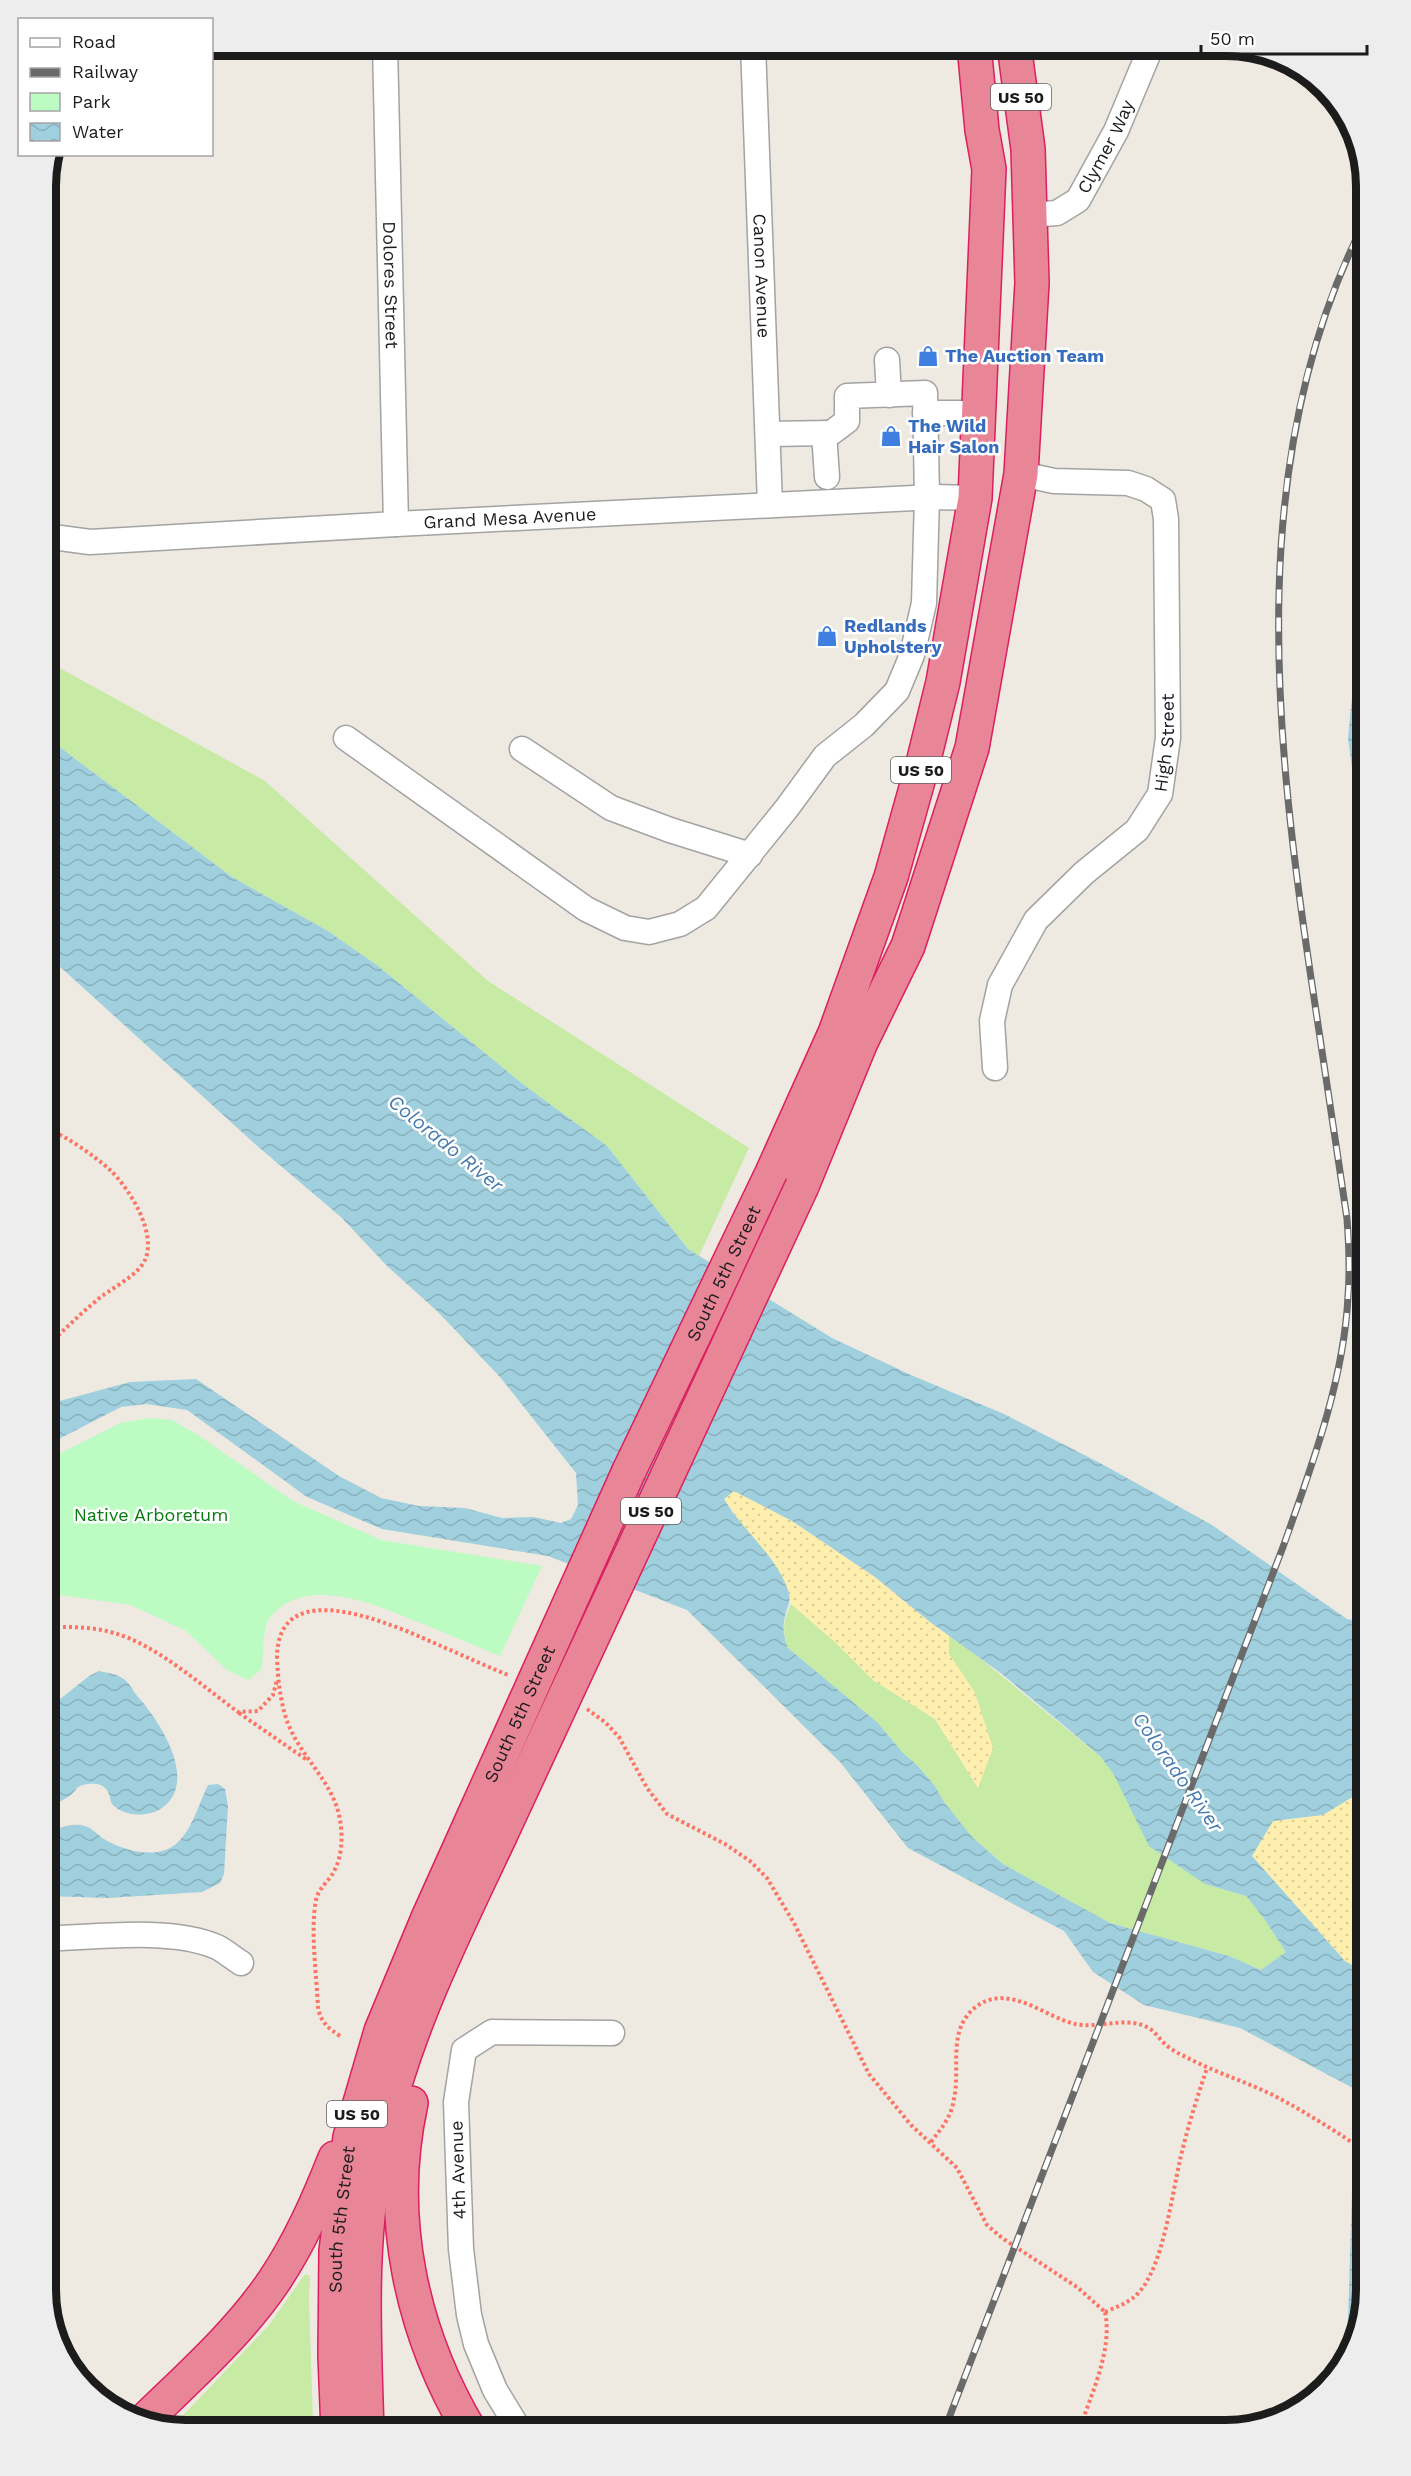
<svg xmlns="http://www.w3.org/2000/svg" width="1411" height="2476" viewBox="0 0 1411 2476" font-family="'Work Sans',sans-serif">
	<style>
		.grass { fill: #c7eaa5 }
		.sand { fill: url(#sand-dots) }
		.park { fill: #bcfbc2 }
		.water { fill: url(#water-waves); fill-rule: evenodd }
		.lines { fill: none; stroke-linecap: round; stroke-linejoin: round }
		.minor-casing { stroke: #a3a3a3; stroke-width: 27 }
		.highway-casing { stroke: #dc1f5f; stroke-width: 36 }
		.path { stroke: #fd7464; stroke-width: 4; stroke-dasharray: 3 3; stroke-linecap: butt }
		.minor { stroke: #fff; stroke-width: 24 }
		.highway { stroke: #e88698; stroke-width: 33 }
		.rail-casing { stroke: #6a6a6a; stroke-width: 7 }
		.rail { stroke: #fff; stroke-width: 4.5; stroke-dasharray: 14; stroke-linecap: butt }
		.highway-bridge-casing { stroke: #dc1f5f; stroke-width: 36; stroke-linecap: butt }
		.highway-bridge { stroke: #e88698; stroke-width: 33 }
		.labels { text-anchor: middle; stroke-width: 5; stroke-linejoin: round; paint-order: stroke }
		.shield { fill: #fff; stroke: #606060; stroke-width: 1.5 }
		.shield-label { font-size: 16px; font-weight: bold; fill: #1c1c1c }
		.street-label { font-size: 18px; fill: #1c1c1c; stroke: #fff }
		.shop-label { font-size: 18px; font-weight: bold; fill: #366cbe; stroke: #fff; text-anchor: start }
		.park-label { font-size: 18px; fill: #087d13; stroke: #fff }
		.water-label { font-size: 20px; font-style: italic; fill: #477aae; stroke: #fff }
		.rim { fill: none; stroke: #1c1c1c; stroke-width: 8 }
	</style>
	<defs>
		<pattern id="sand-dots" width="8" height="8" patternUnits="userSpaceOnUse" patternTransform="scale(1.5)"><rect width="8" height="8" fill="#ffefaf"/><path d="M2 2h.1M6 6h.1" fill="none" stroke="#dacc96" stroke-width="1.8" stroke-linecap="round"/></pattern>
		<pattern id="water-waves" width="16" height="10" patternUnits="userSpaceOnUse" patternTransform="scale(1.5)"><rect width="16" height="10" fill="#a0cfdd"/><path d="M0 5q4-4 8 0t8 0" fill="none" stroke="#89b1bd"/></pattern>
	</defs>
	<rect width="100%" height="100%" fill="#eeeae2"/>
	<!-- grass -->
	<path class="grass" d="M45 660 265 781 488 981 749 1148 699 1256 688 1249 607 1146 524 1085 378 966 328 931 232 877 45 736Z
		M791 1604 835 1642 873 1680 935 1719 978 1787 975 1693 949 1654V1635L961 1643 1100 1756 1205 1884 1246 1896 1263 1917 1286 1952 1262 1970 1229 1956 1110 1923 1003 1864 973 1838 944 1802 935 1786 917 1765 902 1752 878 1723 788 1648C782 1632 783 1620 791 1604Z
		M305 2274 310 2276 309 2300 313 2424H303V2431H177L170 2429 269 2325Z"/>
	<!-- sand -->
	<path class="sand" d="M734 1491 792 1521 832 1548 875 1577 930 1622 949 1635V1654L975 1693 993 1748 978 1788 935 1719 873 1680 835 1642 791 1604 788 1590 772 1560 742 1526 724 1498Z
		M1364 1753 1366 1754V1973L1345 1961 1252 1856 1273 1821 1323 1815Z"/>
	<!-- park -->
	<path class="park" d="M149 1418 172 1420 198 1435 293 1501 381 1540 542 1566 500 1656C474 1645 449 1635 423 1624 380 1607 305 1571 269 1619 263 1627 263 1657 262 1669L248 1680 227 1670 186 1631 131 1605 59 1595 45 1596V1461L120 1423Z"/>
	<!-- water -->
	<path class="water" d="M1366 551V873L1348 738Z
		M45 736 232 877 328 931 378 966 524 1085 607 1146 688 1249 832 1338 911 1375 1004 1414 1100 1463 1212 1525 1347 1619 1366 1623 1364 1790 1323 1815 1273 1821 1252 1856 1345 1961 1366 1973V2095L1240 2028 1144 2005 1093 1972 1064 1931 908 1848 840 1762 687 1610 548 1556 382 1529 307 1497 187 1410 146 1404 121 1407 45 1446V1405L130 1382 196 1379 339 1476 381 1498 419 1506 465 1508 502 1518 534 1517 561 1523 571 1519 578 1505 576 1473 500 1377 437 1311 387 1266 342 1218 255 1144 45 953ZM734 1491 792 1521 875 1577 930 1622 1002 1674 1061 1723 1100 1756 1113 1773 1149 1846 1205 1884 1246 1896 1263 1917 1286 1952 1261 1970 1229 1956 1110 1923 1003 1864 973 1838 944 1802 935 1786 917 1765 902 1752 878 1723 788 1648C784 1638 782 1627 785 1616 787 1606 792 1602 788 1590 775 1554 743 1531 724 1499Z
		M99 1671C108 1673 118 1674 125 1680 131 1685 134 1693 139 1698 160 1722 199 1781 162 1808 150 1817 126 1817 114 1806 110 1803 111 1799 109 1794 104 1781 88 1782 78 1787 70 1798 58 1805 45 1803V1711L89 1676Z
		M218 1784 225 1789 228 1806 224 1874 220 1883 202 1892 108 1898 45 1896V1834C58 1829 70 1822 85 1826 92 1828 98 1835 104 1839 124 1851 159 1861 178 1842 193 1828 199 1803 208 1785Z
		M1352 2190 1366 2199V2291L1347 2354Z"/>
	<g class="lines">
		<defs>
			<g id="minor">
				<path id="s1" d="M385 45 396 524"/>
				<path id="s2" d="M753 45 770 505"/>
				<path id="s3" d="M1030 215 1057 213 1078 200 1116 131 1152 45"/>
				<path d="M887 360 889 395"/>
				<path d="M925 413H980"/>
				<path d="M824 433 827 477"/>
				<path id="s4" d="M45 536 90 542 396 524 934 497 975 498"/>
				<path d="M346 738 586 909 625 928 649 932 680 924 706 908 787 808 825 756 864 725 897 691 912 655 924 603 927 497 925 393 847 396V421L831 433 768 434"/>
				<path d="M522 749 611 808 670 830 750 855"/>
				<path id="s5" d="M995 1068 992 1021 1000 985 1036 920 1084 873 1137 830 1160 794 1168 738 1166 519 1163 500 1146 489 1128 483 1054 481 1021 474"/>
				<path d="M45 1939C95 1937 172 1927 217 1947 225 1951 233 1958 241 1963"/>
				<path d="M520 2431 495 2390 476 2344 469 2315 461 2249 456 2102 464 2050 492 2032 612 2033"/>
			</g>
			<g id="highway">
				<path d="M802 1186 861 1042 908 946 972 748 1021 474 1032 283 1028 149 1014 45"/>
				<path id="s6" d="M629 1471 772 1173 835 1033 891 877 923 763 943 682 975 498 989 169 982 130 974 45"/>
				<path d="M411 2103C386 2216 411 2332 470 2431"/>
				<path d="M145 2420C189 2377 239 2333 274 2281 300 2242 318 2201 335 2158"/>
				<path id="s7" d="M338 2431 335 2356 336 2251 350 2137 381 2031 428 1918 473 1818"/>
				<path d="M367 2431C364 2333 358 2232 381 2136 405 2030 454 1934 500 1836"/>
			</g>
		</defs>
		<!-- minor casing -->
		<use href="#minor" class="minor-casing"/>
		<!-- highway casing -->
		<use href="#highway" class="highway-casing"/>
		<!-- path -->
		<path class="path" d="M45 1348C62 1332 78 1316 96 1301 109 1289 137 1277 145 1260 157 1233 130 1189 110 1170 95 1156 65 1135 45 1128
			M45 1627C68 1627 91 1626 114 1633 157 1645 202 1686 238 1712L258 1711 273 1695 277 1680
			M587 1709 605 1722 619 1737 647 1788 667 1814 725 1844 750 1861 767 1878 794 1923 869 2074 911 2125 957 2168 987 2225 1002 2238 1077 2287 1105 2312
			M239 1713 307 1760
			M340 2036C328 2028 322 2023 318 2009 317 1977 310 1931 316 1900 318 1889 328 1882 333 1873 342 1858 343 1838 340 1820 334 1782 300 1757 287 1721 280 1700 278 1680 277 1658 277 1569 400 1628 441 1646 464 1656 486 1666 508 1675
			M931 2142C942 2127 951 2118 954 2099 961 2067 946 2029 977 2006 1009 1983 1045 2017 1075 2024 1098 2029 1125 2016 1147 2027 1155 2031 1160 2040 1166 2045 1172 2050 1179 2054 1186 2057 1214 2072 1244 2081 1273 2095 1305 2112 1336 2131 1366 2152
			M1105 2312C1118 2306 1130 2303 1140 2291 1163 2265 1172 2195 1180 2160 1187 2129 1197 2098 1207 2068
			M1079 2431C1091 2394 1113 2350 1105 2312"/>
		<!-- minor -->
		<use href="#minor" class="minor"/>
		<!-- highway -->
		<use href="#highway" class="highway"/>
		<defs>
			<path id="rail" d="M944 2431 1283 1547C1311 1468 1344 1381 1348 1296 1350 1270 1349 1245 1347 1219 1335 1136 1322 1053 1310 971 1273 722 1246 451 1366 219"/>
		</defs>
		<!-- rail casing -->
		<use href="#rail" class="rail-casing"/>
		<!-- rail -->
		<use href="#rail" class="rail"/>
		<defs>
			<g id="highway-bridge">
				<path id="s8" d="M473 1818 629 1471"/>
				<path d="M500 1836 802 1186"/>
			</g>
		</defs>
		<!-- highway-bridge casing -->
		<use href="#highway-bridge" class="highway-bridge-casing"/>
		<!-- highway-bridge -->
		<use href="#highway-bridge" class="highway-bridge"/>
	</g>
	<!-- icons -->
	<defs>
		<symbol id="shop-bare" viewBox="-9 -9 18 18"><path d="M-5-2.5h2.3a2.7 3.5 0 0 1 5.4 0H5L5.5 6h-11ZM-1.5-2.5h3a1.5 2.3 0 0 0-3 0Z" fill="#3f7fe0" stroke="#fff" stroke-width="2.5" paint-order="stroke"/></symbol>
	</defs>
	<g fill-rule="evenodd">
		<use href="#shop-bare" x="913" y="341" width="30" height="30"/>
		<use href="#shop-bare" x="876" y="421" width="30" height="30"/>
		<use href="#shop-bare" x="812" y="621" width="30" height="30"/>
	</g>
	<g class="labels">
		<!-- shield labels -->
		<g class="shield">
			<rect x="991" y="84" width="60" height="26" rx="4.5"/>
			<rect x="891" y="757" width="60" height="26" rx="4.5"/>
			<rect x="621" y="1498" width="60" height="26" rx="4.5"/>
			<rect x="327" y="2101" width="60" height="26" rx="4.5"/>
		</g>
		<g class="shield-label">
			<text x="1021" y="103">US 50</text>
			<text x="921" y="776">US 50</text>
			<text x="651" y="1517">US 50</text>
			<text x="357" y="2120">US 50</text>
		</g>
		<!-- street labels -->
		<g class="street-label">
			<text dy="6" stroke="none"><textPath href="#s3" startOffset="112">Clymer Way</textPath></text>
			<text dy="6" stroke="none"><textPath href="#s2" startOffset="231">Canon Avenue</textPath></text>
			<text dy="6" stroke="none"><textPath href="#s1" startOffset="240">Dolores Street</textPath></text>
			<text dy="6" stroke="none"><textPath href="#s4" startOffset="466">Grand Mesa Avenue</textPath></text>
			<text dy="6" stroke="none"><textPath href="#s5" startOffset="388">High Street</textPath></text>
			<text dy="6" stroke="none"><textPath href="#s6" startOffset="219">South 5th Street</textPath></text>
			<text dy="6" stroke="none"><textPath href="#s8" startOffset="114">South 5th Street</textPath></text>
			<text transform="translate(458 2170) rotate(-92)" y="6">4th Avenue</text>
			<text dy="6" stroke="none"><textPath href="#s7" startOffset="212">South 5th Street</textPath></text>
		</g>
		<!-- shop labels -->
		<g class="shop-label">
			<text x="945" y="362">The Auction Team</text>
			<text x="908" y="432">The Wild<tspan x="908" dy="21">Hair Salon</tspan></text>
			<text x="844" y="632">Redlands<tspan x="844" dy="21">Upholstery</tspan></text>
		</g>
		<!-- park labels -->
		<g class="park-label">
			<text x="151" y="1521">Native Arboretum</text>
		</g>
		<!-- water labels -->
		<g class="water-label">
			<text transform="translate(446 1143) rotate(39)" y="7">Colorado River</text>
			<text transform="translate(1178 1772) rotate(55)" y="7">Colorado River</text>
		</g>
	</g>
	<!-- crop -->
	<path d="M0 0H1411V2476H0ZM186 56H1226A130 130 0 0 1 1356 186V2290A130 130 0 0 1 1226 2420H186A130 130 0 0 1 56 2290V186A130 130 0 0 1 186 56Z" fill="#ededed" fill-rule="evenodd"/>
	<path class="rim" d="M186 56H1226A130 130 0 0 1 1356 186V2290A130 130 0 0 1 1226 2420H186A130 130 0 0 1 56 2290V186A130 130 0 0 1 186 56Z"/>
	<!-- legend -->
	<rect x="18" y="18" width="195" height="138" fill="#ffffff" stroke="#a4a4a4" stroke-width="1.5"/>
	<rect x="30" y="38" width="30" height="9" fill="#ffffff" stroke="#a4a4a4" stroke-width="1.5"/>
	<text x="72" y="48" font-size="18" fill="#1c1c1c">Road</text>
	<rect x="30" y="68" width="30" height="9" fill="#6a6a6a" stroke="#a4a4a4" stroke-width="1.5"/>
	<text x="72" y="78" font-size="18" fill="#1c1c1c">Railway</text>
	<rect x="30" y="93" width="30" height="18" fill="#bcfbc2" stroke="#a4a4a4" stroke-width="1.5"/>
	<text x="72" y="108" font-size="18" fill="#1c1c1c">Park</text>
	<rect x="30" y="123" width="30" height="18" fill="url(#water-waves)" stroke="#a4a4a4" stroke-width="1.5"/>
	<text x="72" y="138" font-size="18" fill="#1c1c1c">Water</text>
	<!-- scale -->
	<path d="M1201 45v9h166v-9" fill="none" stroke="#1c1c1c" stroke-width="3"/>
	<text x="1210" y="45" font-size="18" fill="#1c1c1c" stroke="#ffffff" stroke-width="4.5" paint-order="stroke">50 m</text>
</svg>
